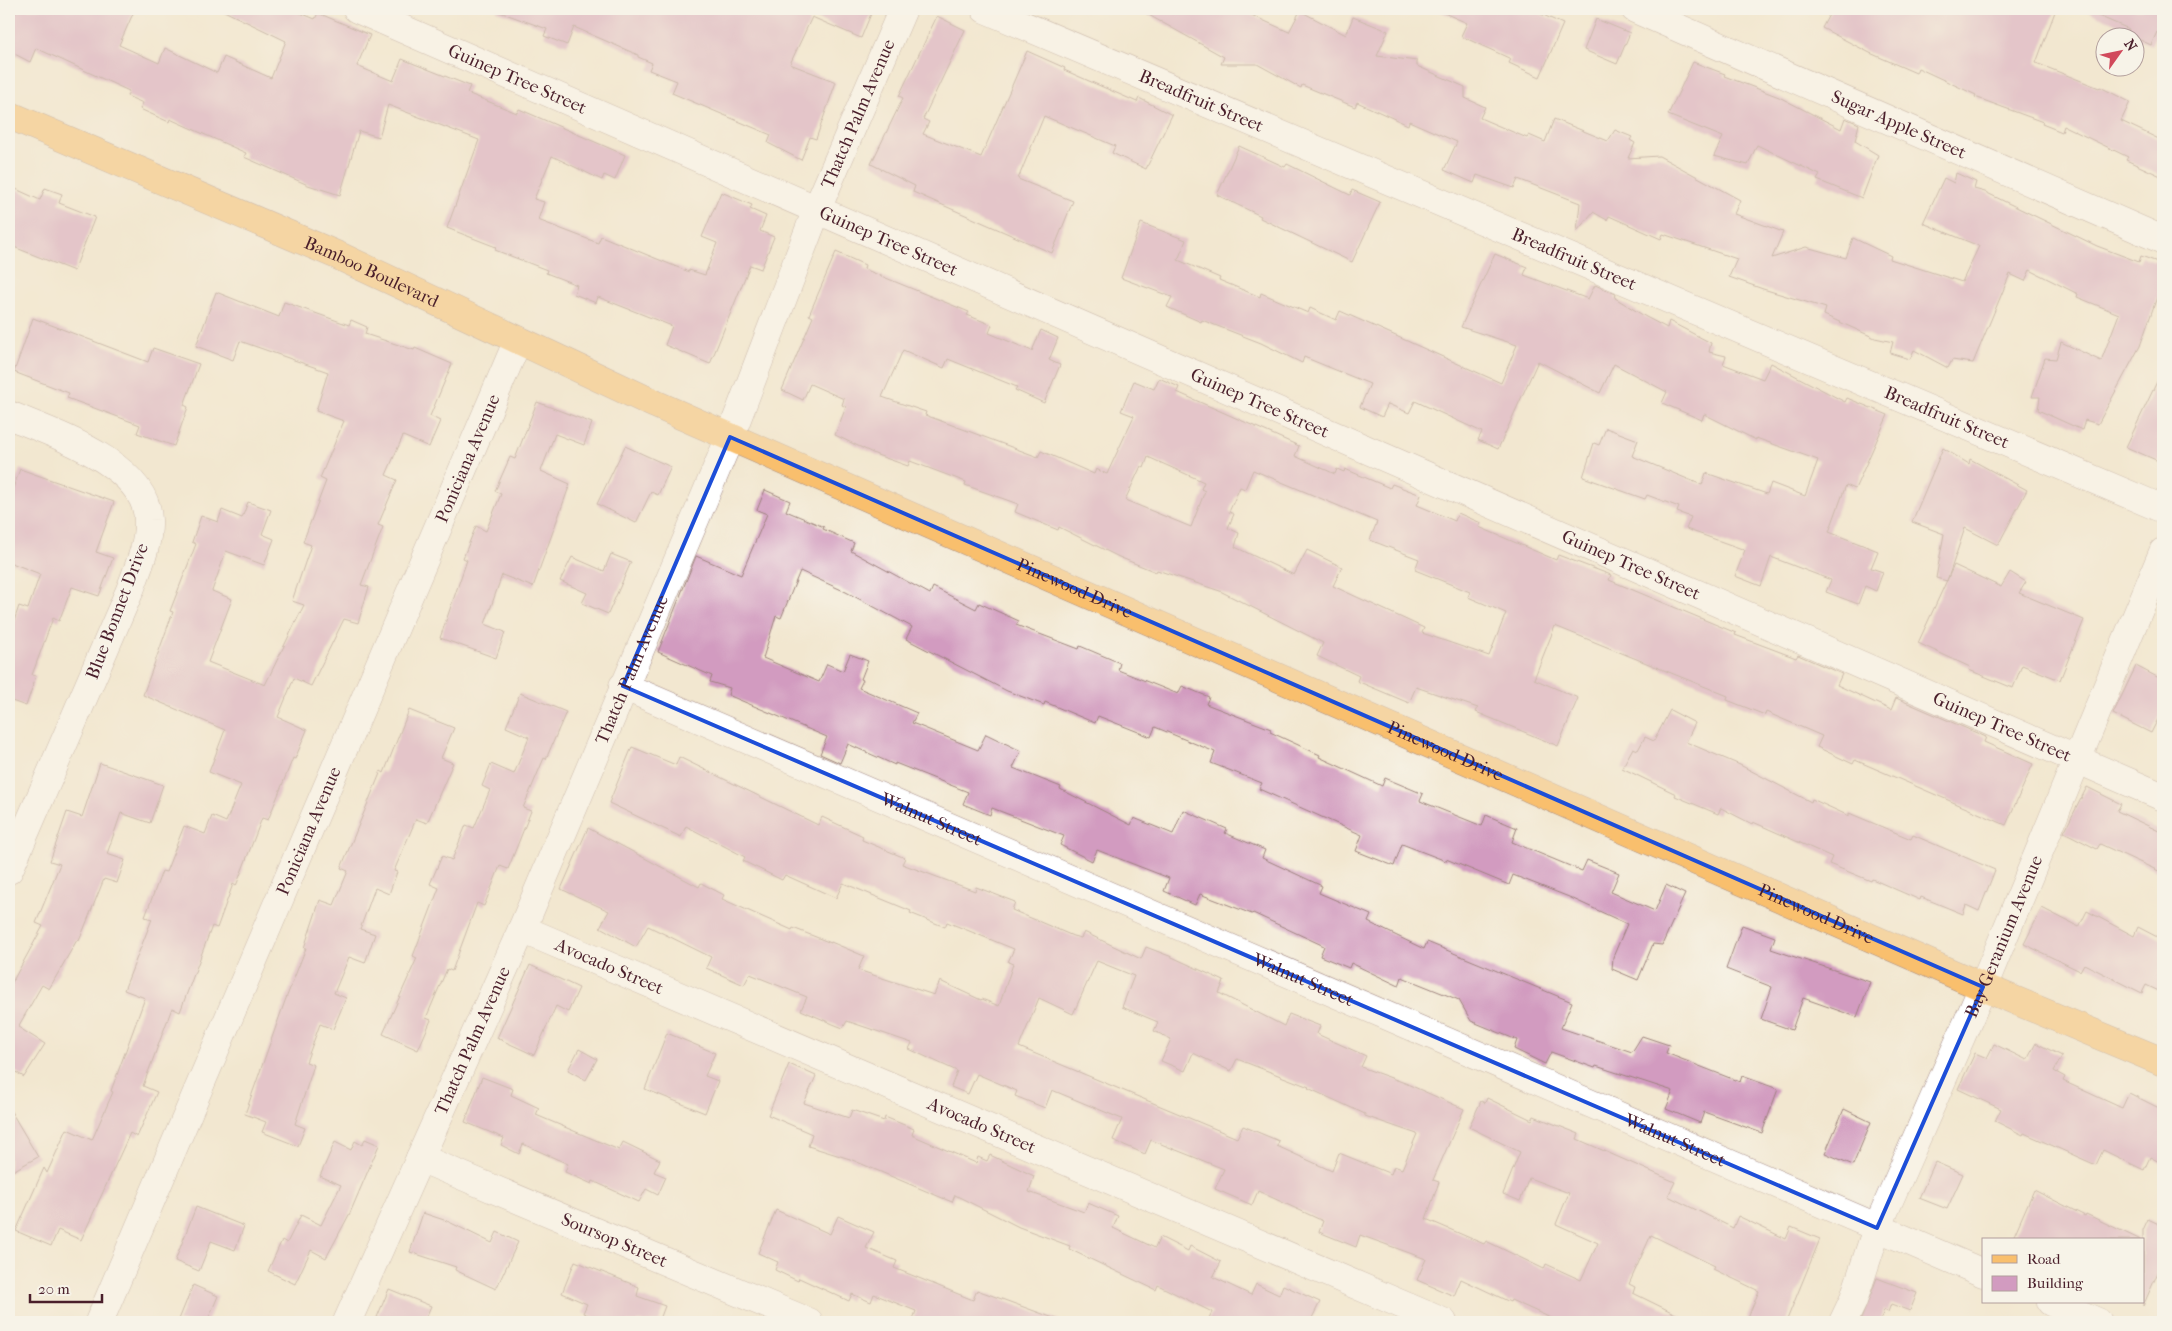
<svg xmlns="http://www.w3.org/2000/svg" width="2172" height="1331" viewBox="0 0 2172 1331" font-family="'IM FELL French Canon',serif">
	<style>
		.building { fill: #d29bc0; fill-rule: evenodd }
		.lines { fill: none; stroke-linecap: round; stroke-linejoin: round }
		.minor-casing { stroke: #9e837e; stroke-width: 29 }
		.major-casing { stroke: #9e837e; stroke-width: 29 }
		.minor { stroke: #fff; stroke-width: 28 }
		.major { stroke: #f9bf6d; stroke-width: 28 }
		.marked { fill: none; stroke: #1d4ed8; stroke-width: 4; stroke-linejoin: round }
		.labels { text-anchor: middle; stroke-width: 4.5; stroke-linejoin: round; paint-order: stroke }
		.street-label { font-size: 18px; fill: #4a1f2b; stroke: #f7f3e8 }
	</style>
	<rect width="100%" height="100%" fill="#f7f3e8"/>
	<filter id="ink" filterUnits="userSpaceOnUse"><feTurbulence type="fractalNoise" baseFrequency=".02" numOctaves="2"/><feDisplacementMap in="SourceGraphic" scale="10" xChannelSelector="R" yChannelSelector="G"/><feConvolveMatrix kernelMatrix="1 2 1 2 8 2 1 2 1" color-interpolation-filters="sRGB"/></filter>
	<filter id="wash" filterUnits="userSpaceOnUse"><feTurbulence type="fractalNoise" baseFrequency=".0096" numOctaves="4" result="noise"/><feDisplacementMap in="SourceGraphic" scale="20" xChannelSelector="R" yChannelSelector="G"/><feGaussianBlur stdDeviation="1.12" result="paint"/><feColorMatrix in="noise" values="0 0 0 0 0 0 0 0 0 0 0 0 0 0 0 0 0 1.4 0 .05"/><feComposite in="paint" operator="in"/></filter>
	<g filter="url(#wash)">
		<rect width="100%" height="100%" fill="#f2e7d0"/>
		<g id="blocks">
			<!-- building -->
			<path class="building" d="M17 9H135L119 45 159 63 165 48 217 73 224 57 271 78 286 41 220 9H291L315 19 318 13 370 35 357 66 393 81 402 59 470 86 467 93 517 113 519 109 625 155 615 180 604 175 602 180 552 156 534 199 544 202 538 220 598 243 601 236 689 272V270L705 275 717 243 702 237 721 192 752 205 750 209 766 216 760 231 774 237 761 269 750 265 710 364 665 345 672 326 598 297 596 303 574 294 577 285 546 273 547 270 495 250 496 247 447 228 479 140 388 105 379 137 359 131 340 195 308 185 244 157 246 153 170 119 169 122 140 109 143 103 127 96 129 91 36 48 30 62 9 51V26Z
				M497 9H873L861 38 812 17 790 64 836 82 816 139 810 137 801 160 768 143 771 135 672 93 677 81 649 70 652 63 638 57V55L574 27 567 45 544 36 547 29 497 11Z
				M1138 9H1238L1289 32 1300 11 1346 35 1353 17 1388 31 1377 56 1417 61V66L1465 87V98L1485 107 1480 118 1527 138 1529 135 1545 142 1554 119 1608 141 1615 130 1632 137 1630 140 1635 143 1628 158 1659 156 1740 200 1734 214 1783 232 1772 258 1806 247 1846 258 1853 238 1891 256 1890 259 1962 282 1979 246 1923 223 1944 178 1954 183 1956 173 1976 182 1974 189 1985 192 2097 246 2139 262 2141 256 2163 264V299L2157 297 2140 346 2098 424 2085 420 2082 430 2038 410 2040 397H2032L2045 358 2056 359 2061 342 2101 361 2119 314 2077 297 2078 294 2030 270 2025 281 2010 274 1973 363 1952 360 1948 368 1914 350 1910 359 1890 353 1893 342 1875 338 1824 315 1826 308 1763 289 1729 277 1737 259 1663 234 1661 239 1609 216 1607 220 1593 212 1577 231 1580 203 1518 179 1514 188 1477 175 1474 183 1444 170 1457 142 1409 121 1408 125 1357 102 1355 107 1302 85 1301 88 1257 64H1221L1224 57Z
				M1435 9H1530L1563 24 1540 77 1509 63 1511 59 1461 36 1467 23Z
				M1832 9H2056L2036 63 2099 88 2100 87 2130 102 2121 121 2163 141V177L2126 160 2128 157 2064 126 2062 132 2042 124 2043 122 1975 97 1976 95 1918 68 1916 73 1870 53 1822 28Z
				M2082 9H2163V35L2157 32 2151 45 2127 34 2129 29Z
				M937 16 965 30 923 119 929 122 923 134 981 157 1027 51 1065 68 1064 70 1137 102 1139 98 1172 115 1146 169 1112 153 1115 146 1044 116 1018 179 1073 201 1052 253 913 192 915 186 871 164 903 98 899 96Z
				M1596 19 1630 33 1617 64 1584 50Z
				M1693 62 1725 74 1724 76 1779 97 1841 129 1845 118 1859 124 1855 141 1878 155 1862 198 1817 180 1820 175 1757 145 1748 165 1714 156 1723 137 1668 115Z
				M1239 146 1285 167 1287 164 1350 195 1352 190 1380 202 1352 262 1260 218 1261 216 1217 195Z
				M9 186 40 200 45 188 62 194 59 203 95 217 74 271 9 245Z
				M1141 223 1186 240 1178 260 1220 278 1219 280 1260 297 1261 293 1308 313 1310 308 1336 320 1340 311 1501 383 1517 345 1461 327 1495 254 1527 267 1524 275 1588 299 1595 285 1616 294 1615 298 1646 317 1667 328 1669 321 1711 343 1709 352 1726 356 1723 364 1763 379 1771 363 1845 402 1847 398 1888 415 1855 489 1846 485 1829 532 1878 551 1871 568 1883 572 1876 591 1865 586 1858 604 1826 592 1831 580 1771 557 1761 586 1735 576 1745 550 1686 529 1691 517 1677 512 1679 507 1647 495 1645 499 1583 477 1594 443 1599 445 1606 428 1638 440 1632 456 1702 485 1706 473 1767 494 1771 483 1805 496 1818 460 1756 438V440L1704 414 1702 420 1662 403 1667 392 1614 364 1600 393 1538 361 1498 449 1478 440 1482 432 1415 401 1409 413 1388 404 1382 417 1360 407 1370 384 1304 357 1302 363 1261 343 1202 320 1201 322 1167 307 1172 297 1121 278Z
				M836 252 865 265 864 269 969 312 967 315 992 325 989 333 1032 351 1041 330 1058 338 1049 360 1060 365 1044 403 1015 390 1017 387 948 359 944 368 903 350 882 397 926 412 925 415 1038 457 1041 451 1094 474 1096 469 1107 474 1134 416 1121 411 1134 381 1154 389 1159 378 1179 387 1177 392 1299 446 1295 456 1335 474 1337 469 1344 472 1345 469 1390 488 1392 484 1421 495 1417 505 1455 521 1458 513 1481 523 1479 527 1556 560 1558 555 1611 575 1609 580 1736 633 1735 635 1796 658 1798 655 1842 674 1837 685 1891 710 1896 698 1986 737 1984 742 2033 764 2006 825 1855 760 1853 764 1817 747 1822 736 1766 712 1765 715 1727 700 1728 696 1555 626 1534 679 1578 698 1558 746 1476 712 1478 708 1416 687 1409 703 1357 681 1359 676 1317 656 1323 643 1220 591 1157 570 1156 572 1119 557 1059 527 1058 530 1015 512 1018 504 965 485 966 482 910 461 908 466 877 455 835 435 846 407 842 405 844 399 810 384 803 400 782 390 813 317 809 315ZM1148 457 1204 482 1201 489 1205 491 1191 527 1125 500 1141 466 1144 468ZM1253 470 1377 522 1370 540 1419 559 1415 570 1470 592 1468 597 1506 613 1489 656 1422 633 1424 628 1333 586 1342 567 1307 550 1294 575 1235 547 1239 533 1228 528 1234 514 1229 512 1240 487 1245 489Z
				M216 292 279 317 284 302 349 325 351 320 367 327 365 334 414 350 415 348 452 364 430 416 440 421 429 447 403 436 386 475 397 480 378 525 383 527 361 585 369 587 358 623 344 619 311 686 294 678 278 717 307 730 295 759 293 758 268 820 262 818 236 886 233 884 217 928 212 926 180 1012 172 1008 143 1086 157 1092 137 1137 130 1133 81 1240 58 1230 51 1246 16 1231 44 1168 47 1173 67 1129 92 1140 113 1092 111 1091 145 998 124 990 152 919 145 917 162 871 166 872 184 826 205 834 212 816 226 822 241 785 209 772 225 730 143 695 173 612 170 611 196 544 192 542 201 516 218 522 222 510 242 518 248 502 271 510 262 534 274 539 264 565 226 551 212 591 232 599 208 662 265 685 304 605 292 601 311 545 303 542 326 481 320 478 344 421 316 411 328 372 240 341 233 360 196 346Z
				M33 318 148 362 153 348 199 364 184 405 188 407 174 446 137 433 140 425 67 398 69 393 14 372Z
				M2163 369V463L2126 447Z
				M537 402 592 423 584 445 555 434 541 471 570 484 533 587 502 575 485 624 505 632 496 658 440 638 467 560 463 558 476 526 486 531 501 494 495 491 510 457 515 459Z
				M625 446 671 467 658 495 651 492 636 523 597 504Z
				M1943 448 1969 464 1970 459 2027 490 1998 545 1965 528 1947 581 1936 578 1944 534 1912 522Z
				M20 469 114 502 96 552 113 558 99 596 72 587 59 621 53 618 32 675 36 676 26 706 9 700V636L19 606 28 609 40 574 9 562V499Z
				M765 490 790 501 786 511 824 527 823 529 854 543 851 551 930 594 933 587 976 609 979 603 1019 621 1016 625 1079 649 1080 646 1120 663 1118 670 1178 694 1182 686 1209 697 1206 704 1271 729 1270 732 1320 755 1319 757 1382 786 1385 778 1423 794 1420 801 1482 826 1486 815 1517 828 1512 842 1582 871 1587 860 1619 873 1611 892 1655 911 1666 885 1685 894 1662 945 1653 944 1638 980 1612 969 1613 957 1627 924 1569 897 1513 875 1509 885 1446 859V861L1402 844 1394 866 1356 851 1362 835 1259 789 1262 783 1211 763 1215 752 1155 727 1151 737 1098 716 1095 723 1045 702 1044 705 1007 691 906 639 912 627 846 592 800 571 781 618 776 616 763 658 819 682 827 664 843 671 850 654 868 661 861 679 863 680 859 688 917 713 912 723 978 750 986 734 1021 751 1013 768 1061 787 1060 789 1131 825 1134 818 1173 834 1183 810 1227 829 1225 833 1265 850 1262 858 1322 886 1319 893 1371 915 1368 922 1424 949 1427 942 1572 1002 1561 1028 1632 1052 1642 1036 1669 1045 1666 1053 1740 1082 1742 1076 1778 1089 1762 1133 1704 1112 1700 1123 1666 1109 1673 1091 1596 1066 1595 1068 1551 1052 1545 1064 1514 1049 1517 1040 1471 1021 1459 1000 1402 977 1399 986 1351 963 1349 968 1320 956 1324 946 1253 913 1252 914 1200 894 1195 905 1164 891 1169 878 1097 850 1092 861 1060 845 1064 836 992 808 990 815 963 804 968 792 895 763V765L848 744 840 763 820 754 827 737 728 695 730 688 710 682 712 676 658 652 696 556 741 575 767 514 757 510Z
				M611 554 631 562 608 614 582 603 587 593 560 581 572 557 604 571Z
				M1954 565 2001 587 2010 572 2026 582 2019 593 2084 620 2060 680 2022 665 2013 688 1969 670 1970 667 1918 643Z
				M2136 666 2163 680V709L2151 733 2113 714Z
				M520 693 566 712 546 759 544 758 523 808 531 811 508 869 500 866 484 906 477 903 452 971 447 969 426 1018 431 1020 418 1050 383 1034 417 958 413 956 439 888 430 884 442 856 452 860 466 825 474 828 490 790 482 786 491 764 514 774 529 737 506 727Z
				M409 710 454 728 441 758 453 763 427 823 416 819 394 871 397 872 389 894 375 888 360 929 375 934 365 963 349 957 334 993 346 998 333 1029 320 1024 306 1062 314 1065 295 1124 305 1128 298 1146 262 1132 266 1122 245 1114 285 1001 306 948H304L320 900 334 905 348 871 341 868 381 771 384 773Z
				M1670 710 1695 723 1686 742 1740 765 1811 802 1812 799 1849 816V813L1911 839 1913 835 1995 870 1979 911 1966 905 1963 914 1921 897 1920 900 1872 879 1871 881 1829 864 1832 857 1753 822 1752 824 1721 808 1718 814 1675 796 1676 794 1622 768 1633 748 1638 750 1645 737 1654 741Z
				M632 747 676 765 679 757 818 825 822 817 863 836 862 840 905 858 902 864 975 891 976 887 1015 902 1012 910 1073 936 1081 938 1084 932 1141 959 1146 947 1172 957 1224 981 1219 993 1284 1026 1289 1014 1320 1026 1317 1034 1366 1056 1361 1067 1405 1083 1464 1109 1433 1180 1439 1182 1426 1219 1484 1244 1486 1241 1544 1269 1546 1264 1581 1280 1598 1243 1556 1224 1569 1193 1529 1178 1520 1201 1503 1194 1520 1152 1469 1127 1481 1101 1485 1103 1487 1098 1532 1120 1534 1116 1579 1134 1577 1139 1675 1182 1668 1196 1733 1228 1738 1216 1786 1239 1791 1227 1820 1239 1786 1322H1746L1759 1291 1713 1269 1715 1266 1651 1235 1629 1284 1635 1287 1633 1293 1692 1322H1560L1511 1300 1510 1302 1461 1279 1454 1296 1417 1280 1426 1259 1360 1235 1356 1247 1319 1232 1323 1221 1258 1191 1252 1205 1215 1189 1224 1169 1151 1140 1145 1154 1113 1140 1122 1119 1052 1090 1045 1108 1015 1096 1017 1091 977 1074 968 1094 951 1087 957 1071 909 1049 912 1043 847 1021 843 1028 833 1024 801 1010 807 997 750 974 744 985 706 968 711 957 648 926 636 947 600 927 609 911 561 889 588 828 699 887 701 883 724 895 722 899 792 930 793 928 831 943V942L864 956 858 970 934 995 940 981 981 1000 982 999 999 1006 1013 964 1008 962 1014 949 947 922 945 927 910 913 911 911 843 883 836 898 785 875 782 880 743 861 745 857 686 826 681 837 609 803ZM1097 961 1134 976 1122 1007 1158 1022 1154 1031 1171 1039 1161 1061 1185 1071 1193 1053 1231 1071 1237 1059 1309 1087 1308 1088 1365 1114V1116L1417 1134 1402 1169 1394 1166 1391 1174 1339 1153 1332 1171 1277 1146 1279 1141 1243 1126 1237 1138 1019 1047 1039 998 1073 1014Z
				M100 763 163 785 150 823 121 813 107 854 125 860 117 883 104 879 79 941 77 940 49 989 42 985 18 1027 45 1044 24 1077 9 1068V988L43 926 36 923 60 864 50 861 67 812 82 817Z
				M2087 787 2121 804 2117 811 2163 833V873L2100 844 2097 849 2064 832Z
				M2042 908 2079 927 2087 911 2134 936 2138 927 2163 940V993L2146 985 2142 993 2084 964 2080 971 2024 944Z
				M1742 925 1775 937 1771 949 1870 982 1857 1017 1803 998 1792 1030 1761 1019 1772 987 1726 969Z
				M530 965 579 988 568 1012 556 1006 534 1055 497 1038Z
				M667 1033 715 1053 705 1076 718 1081 705 1113 645 1089Z
				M2036 1043 2062 1056 2054 1071 2065 1077 2063 1081 2122 1108 2129 1093 2163 1110V1164L2150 1157 2144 1170 2103 1150 2096 1165 2024 1133 2023 1135 1995 1121 2001 1109 1958 1089 1975 1053 1987 1058 1994 1044 2027 1060Z
				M579 1049 597 1059 586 1080 568 1070Z
				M789 1064 816 1076 804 1103 849 1118 852 1110 884 1121 885 1117 914 1129 912 1135 976 1163 978 1157 987 1161 990 1155 1034 1176 1029 1192 1084 1212 1088 1203 1118 1216 1113 1228 1155 1248 1160 1237 1188 1251 1190 1246 1221 1262 1213 1277 1251 1295 1256 1284 1279 1295 1283 1285 1320 1302 1310 1322H1207L1212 1312 1158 1285 1156 1290 1069 1249 1070 1246 1019 1227 955 1195 952 1202 850 1159 808 1146 812 1134 768 1115Z
				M482 1077 513 1089 511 1095 539 1108 536 1115 619 1150 623 1142 660 1160 654 1172 666 1177 658 1195 646 1189 639 1202 593 1181 592 1184 565 1172 568 1164 523 1144 519 1154 501 1145 504 1138 465 1122Z
				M9 1108 38 1157 9 1173Z
				M1844 1109 1871 1122 1853 1165 1825 1153Z
				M365 1139 379 1145 350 1213 326 1258 311 1250 295 1284 268 1271 282 1240 287 1243 301 1215 321 1225 341 1185 320 1176 335 1142 351 1150 355 1141 362 1145Z
				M1935 1162 1963 1174 1947 1209 1919 1198Z
				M2034 1190 2085 1216 2086 1214 2141 1240H2012Z
				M196 1207 244 1226 235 1250 211 1241 199 1271 175 1261Z
				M776 1210 830 1234 838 1216 874 1232 866 1248 897 1261 894 1268 973 1300 977 1290 1059 1320 1058 1322H912L916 1311 874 1294 871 1302 852 1294 849 1301 799 1278 798 1281 775 1270 778 1262 758 1253Z
				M423 1213 447 1221 492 1243 497 1232 518 1242 496 1289 455 1270 456 1267 410 1252Z
				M2148 1219 2163 1226V1261L2143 1306V1230Z
				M575 1261 639 1287 637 1296 665 1306 659 1322H606L583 1313 587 1304 562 1293Z
				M1877 1278 1917 1293 1910 1311 1891 1304 1888 1312 1884 1310 1880 1322H1860Z
				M193 1285 218 1296 207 1322H178Z
				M389 1289 431 1306 424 1322H375Z"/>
		</g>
	</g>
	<g filter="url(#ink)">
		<use href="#blocks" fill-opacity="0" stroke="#9e837e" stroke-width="1"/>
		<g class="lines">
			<defs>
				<g id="minor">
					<path id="s1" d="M357 9 2163 797"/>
					<path id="s2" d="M985 9 2163 509"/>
					<path id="s3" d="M1635 9 2163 240"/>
					<path d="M9 415C52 433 147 464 148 520 149 544 138 568 130 590L9 870"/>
					<path id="s4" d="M623 686 1983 1273"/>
					<path id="s5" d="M522 929 1443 1322"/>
					<path id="s6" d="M420 1158 809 1322"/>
					<path d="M2051 1302 2098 1322"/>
					<path id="s7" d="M99 1322 518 340"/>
					<path id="s8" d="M347 1322 522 929 730 437 817 209 903 9"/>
					<path id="s9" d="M1843 1322 1853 1301 1877 1228 1983 987 2163 552"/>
				</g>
				<g id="major">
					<path id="s10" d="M9 115 339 256 655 404 1983 987 2163 1062"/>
				</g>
			</defs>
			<!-- minor casing -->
			<use href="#minor" class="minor-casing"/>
			<!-- major casing -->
			<use href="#major" class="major-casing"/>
			<!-- minor -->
			<use href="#minor" class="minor"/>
			<!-- major -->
			<use href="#major" class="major"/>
		</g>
	</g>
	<!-- marked area -->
	<path d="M0 0H2172V1331H0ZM730 437 1983 987 1877 1228 623 686Z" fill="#f2e7d0" fill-opacity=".55" fill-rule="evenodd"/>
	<path class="marked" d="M730 437 1983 987 1877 1228 623 686Z"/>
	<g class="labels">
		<!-- street labels -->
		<g class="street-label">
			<text dy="6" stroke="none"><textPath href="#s1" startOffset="175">Guinep Tree Street</textPath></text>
			<text dy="6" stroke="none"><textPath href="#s2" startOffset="235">Breadfruit Street</textPath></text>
			<text dy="6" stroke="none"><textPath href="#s8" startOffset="1312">Thatch Palm Avenue</textPath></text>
			<text dy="6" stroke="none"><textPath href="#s3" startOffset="288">Sugar Apple Street</textPath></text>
			<text dy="6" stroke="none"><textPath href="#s1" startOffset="580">Guinep Tree Street</textPath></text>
			<text dy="6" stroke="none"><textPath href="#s2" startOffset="640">Breadfruit Street</textPath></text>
			<text dy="6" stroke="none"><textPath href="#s10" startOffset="395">Bamboo Boulevard</textPath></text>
			<text dy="6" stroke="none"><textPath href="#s1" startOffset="985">Guinep Tree Street</textPath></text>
			<text dy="6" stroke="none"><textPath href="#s2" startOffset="1045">Breadfruit Street</textPath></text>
			<text dy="6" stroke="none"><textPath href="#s7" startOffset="939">Poniciana Avenue</textPath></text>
			<text dy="6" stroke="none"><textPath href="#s1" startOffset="1390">Guinep Tree Street</textPath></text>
			<text dy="6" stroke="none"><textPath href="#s10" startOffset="1166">Pinewood Drive</textPath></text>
			<text transform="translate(117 611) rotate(-69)" y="6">Blue Bonnet Drive</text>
			<text dy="6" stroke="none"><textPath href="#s8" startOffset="712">Thatch Palm Avenue</textPath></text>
			<text dy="6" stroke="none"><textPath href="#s1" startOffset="1795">Guinep Tree Street</textPath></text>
			<text dy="6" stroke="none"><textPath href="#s10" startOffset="1571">Pinewood Drive</textPath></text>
			<text dy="6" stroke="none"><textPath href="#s4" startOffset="336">Walnut Street</textPath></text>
			<text dy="6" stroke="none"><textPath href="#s7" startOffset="534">Poniciana Avenue</textPath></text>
			<text dy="6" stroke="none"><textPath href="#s10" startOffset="1976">Pinewood Drive</textPath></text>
			<text dy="6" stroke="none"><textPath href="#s9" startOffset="418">Bay Geranium Avenue</textPath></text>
			<text dy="6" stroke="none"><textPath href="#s5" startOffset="95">Avocado Street</textPath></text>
			<text dy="6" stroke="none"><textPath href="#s4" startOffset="741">Walnut Street</textPath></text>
			<text dy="6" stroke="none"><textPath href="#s8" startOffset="308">Thatch Palm Avenue</textPath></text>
			<text dy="6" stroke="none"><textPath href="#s5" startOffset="500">Avocado Street</textPath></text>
			<text dy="6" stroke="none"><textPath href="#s4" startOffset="1146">Walnut Street</textPath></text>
			<text dy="6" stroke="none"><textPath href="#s6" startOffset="211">Soursop Street</textPath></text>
		</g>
	</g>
	<!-- margin -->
	<rect width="2172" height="1331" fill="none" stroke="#f7f3e8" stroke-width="30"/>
	<!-- legend -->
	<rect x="1982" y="1238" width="162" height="65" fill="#f7f3e8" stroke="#b29e9c"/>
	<rect x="1992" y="1255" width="25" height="8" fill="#f9bf6d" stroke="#b29e9c"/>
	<text x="2027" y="1264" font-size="15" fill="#4a1f2b">Road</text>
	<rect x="1992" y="1276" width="25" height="15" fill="#d29bc0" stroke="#b29e9c"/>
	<text x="2027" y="1288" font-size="15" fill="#4a1f2b">Building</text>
	<!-- north arrow -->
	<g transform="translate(2120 52) rotate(57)"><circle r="24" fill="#f7f3e8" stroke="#b29e9c"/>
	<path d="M0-4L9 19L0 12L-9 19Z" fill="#d1495b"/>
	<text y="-8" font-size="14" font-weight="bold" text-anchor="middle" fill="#4a1f2b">N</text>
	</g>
	<!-- scale -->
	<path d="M30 1294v8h72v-8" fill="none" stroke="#4a1f2b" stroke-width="2.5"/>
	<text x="38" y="1294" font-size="15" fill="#4a1f2b" stroke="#f7f3e8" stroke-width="4" paint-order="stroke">20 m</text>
</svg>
